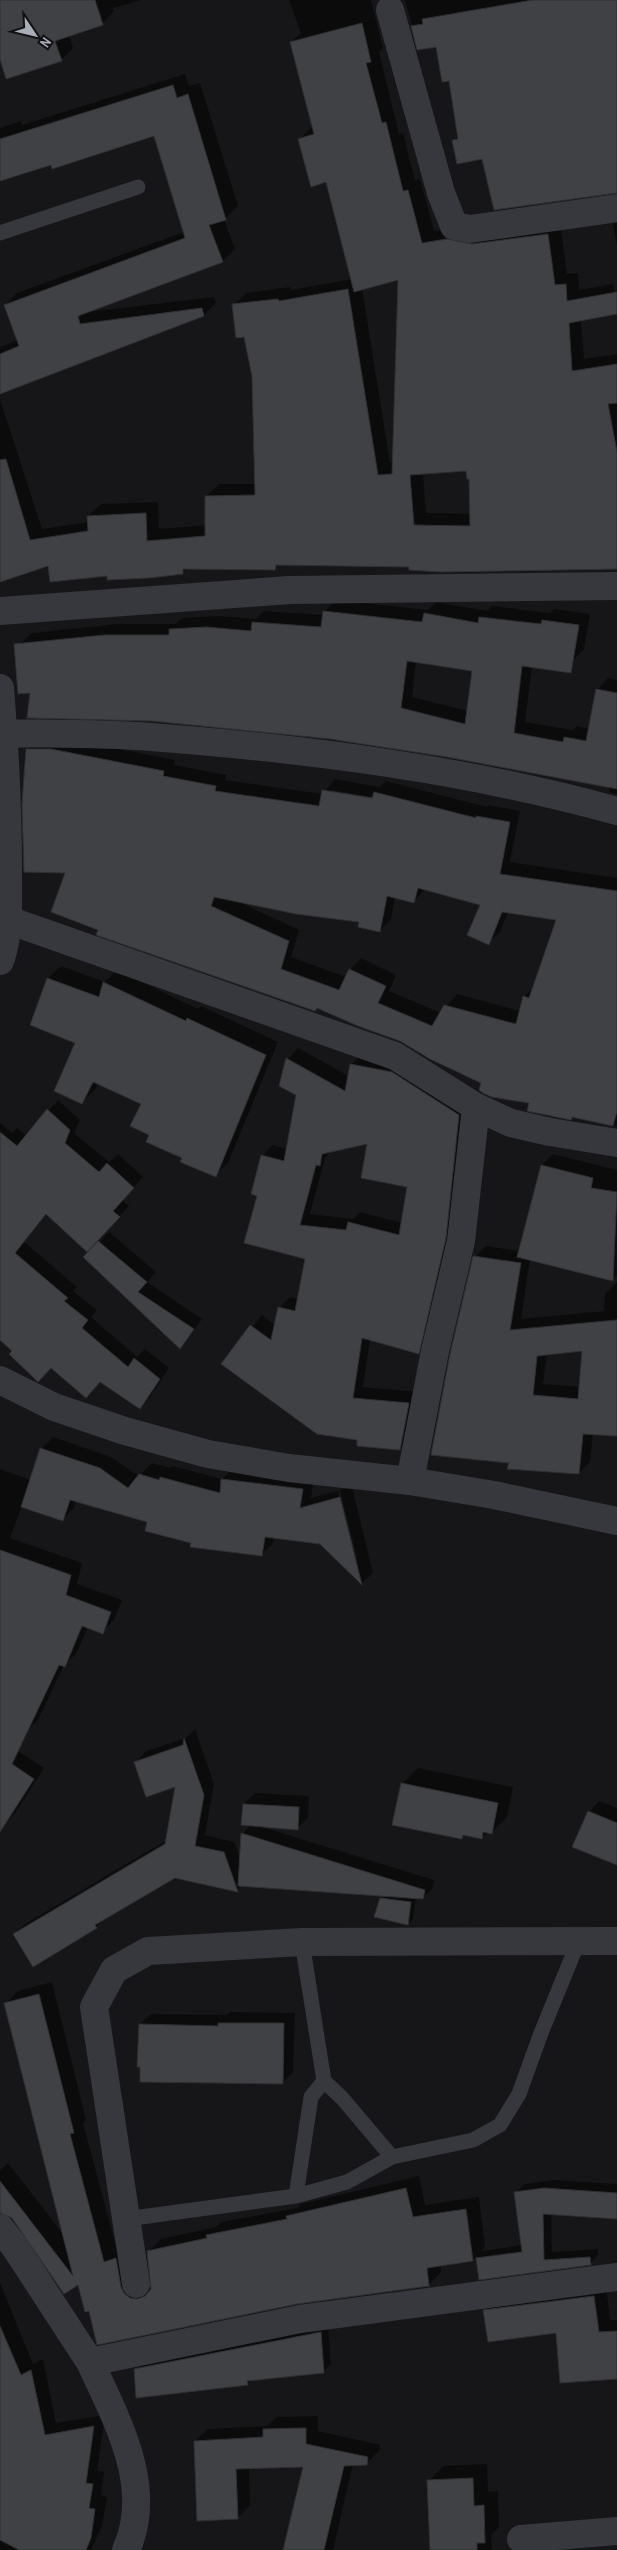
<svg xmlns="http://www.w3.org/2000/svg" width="617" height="2550" viewBox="0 0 617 2550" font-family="'Archivo Narrow',sans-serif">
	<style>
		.shadow { fill: #0007; fill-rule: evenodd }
		.building { fill: #404145; stroke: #303034; fill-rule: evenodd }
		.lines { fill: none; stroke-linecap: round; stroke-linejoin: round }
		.service { stroke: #37383d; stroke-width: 15 }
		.minor { stroke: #37383d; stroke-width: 28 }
	</style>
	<rect width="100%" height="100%" fill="#161618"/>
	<!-- shadow -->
	<path class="shadow" d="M0 0H141L113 8 114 11 102 24 69 35 73 48 61 60 0 55ZM98 7 102 18H100L96 8Z
		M289 0H371L383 48 379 52 399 134 403 133 415 180 420 179 434 231 460 228 560 222 567 274 578 273 579 290 613 284 617 303 581 320 584 359 617 354V507L410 566 279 564 275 568H188L182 573 108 574 49 564 0 580V399L42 529 89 522 88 516 101 504 158 502 159 529 207 525V496L219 484H256L253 376 245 336 234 305 246 293 290 287 291 290 352 279 327 181 300 139 313 126 291 42 301 33ZM399 278 394 463H390L362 288ZM467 470 470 478 471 514 426 513 423 473Z
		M405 0H617V192L483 158 454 141 459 135 450 80 437 45 418 48Z
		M185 74 189 86 200 83 238 206 224 219 235 249 223 261 87 312 214 297 216 303 204 315 0 393V347L18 340 5 305 17 293 184 232 155 135 0 180V128L21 121 22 125Z
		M617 221V245L613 225Z
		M336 600 428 610 436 602 487 611 492 606 550 613 554 609 590 614 584 649 572 661 532 666 525 722 573 730 577 726 590 729 597 690 608 678 617 680V794L609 792 610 786 399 748 211 725 20 644 32 633 118 624H176L182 618 218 616 256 619 264 611 324 615V612ZM416 661 473 670 468 711 412 697Z
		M39 738H63L175 760 174 765 226 775 225 780 323 794 335 779 380 787 386 781 487 807 489 805 520 811 510 862 617 878V1126L573 1116 530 1101 482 1082 401 1040 318 1007 315 1010 100 929 67 872 28 750ZM331 790 379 798 378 800 331 793ZM425 889 482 904 488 943 500 932 508 912 558 919 534 987 524 997 520 1011 457 994 441 1013 389 991 396 975 361 958 350 970 346 977 291 957 299 930 237 901 361 921 379 931 391 919 395 897 413 902Z
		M61 966 105 982 117 970 198 1009 201 1006 278 1042 228 1163 215 1175 183 1157 151 1134 142 1104 98 1083 95 1090 82 1102 77 1042 31 1025 48 978Z
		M298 1048 349 1076 351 1065 362 1054 470 1104 456 1226 429 1341 418 1352 370 1339 363 1387 419 1392 411 1438 400 1449 359 1439 222 1364 262 1315 275 1325 279 1308 290 1297 299 1299 306 1258 259 1195 262 1156 273 1145 287 1149 298 1094 281 1086 288 1059ZM368 1143 409 1186 402 1223 360 1212 353 1219 310 1214 325 1158 331 1151Z
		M58 1100 80 1120 74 1133 109 1162 118 1154 143 1177 122 1200 129 1206 97 1241 47 1214 24 1242 77 1287 73 1291 97 1310 91 1317 137 1357 145 1349 169 1368 150 1397 140 1407 101 1381 51 1367 14 1351 0 1339V1123L12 1133 17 1128 27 1136Z
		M553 1154 617 1170V1275L613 1279 530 1259 521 1319 604 1311 605 1294 617 1282V1435L593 1433 590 1462 579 1473 511 1461 475 1257 486 1246 520 1251 542 1165ZM583 1350 580 1387 543 1384 547 1353Z
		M109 1232 156 1272 147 1282 202 1319 180 1348 85 1257Z
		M53 1437 111 1457 139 1476 152 1463 170 1468 172 1466 222 1479 234 1468 314 1478 311 1498 352 1487 373 1573 362 1583 320 1543 274 1537 273 1543 262 1554 193 1542 149 1521 76 1500 74 1508 63 1519 22 1506 10 1538 82 1563 77 1584 122 1600 114 1620 102 1632 88 1627 76 1654 64 1665 38 1720 26 1731 0 1719V1469L31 1480 41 1449ZM340 1491 357 1558 353 1555 338 1492Z
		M195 1729 214 1784 205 1835 234 1842 241 1860 242 1834 251 1825 244 1804 255 1793 309 1796 308 1818 297 1828 262 1827 434 1880 433 1888 422 1898H416L413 1919 408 1924 381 1899 385 1895 243 1885 238 1890 175 1877 106 1917 96 1927 14 1934 25 1924 167 1840 177 1785 136 1762 146 1751 186 1738Z
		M12 1747 44 1768 15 1813 4 1824 0 1821V1760Z
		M418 1768 513 1787 507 1817 492 1832H488L481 1838 464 1835 462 1838 402 1784Z
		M599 1801 617 1808V1864L589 1812Z
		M52 1982 86 2120 83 2123 117 2250 143 2286 152 2287 148 2252 161 2239 216 2227 221 2222 297 2208 301 2204 419 2176 425 2205 479 2197 485 2247 482 2251 522 2245 516 2193 524 2184 554 2180 617 2184V2218L551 2213 552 2252 598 2249V2255L590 2264 480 2278 477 2256 472 2260 441 2265V2272L429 2285 90 2309 78 2283 13 2217 0 2212V2170L8 2163 64 2235 5 2004 18 1991Z
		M230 2012 295 2013 293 2072 282 2083 142 2065 140 2024 151 2014 227 2015Z
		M0 2283 33 2364 43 2359 56 2423 105 2415 97 2471 104 2472 101 2496 107 2497 102 2526 91 2550H0Z
		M606 2284 610 2320H617V2378L558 2331 485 2311 497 2299Z
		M328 2326 331 2364 324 2371 252 2379 247 2384 135 2370 142 2363Z
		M318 2416V2431L380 2445 379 2451 366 2464H353L333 2550H284L305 2466 249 2467 250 2505 238 2518 195 2441 208 2429 267 2426 277 2417Z
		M487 2464 488 2492 498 2491 499 2527 491 2535 492 2550H432L429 2481 443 2466Z"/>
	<!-- building -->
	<path class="building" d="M0 0H95L103 25 55 41 62 61 6 79 0 59Z
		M533 0H617V193L494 210 482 159 457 164 452 140 458 139 449 81 442 82 436 47 417 50 411 26 423 24 422 19Z
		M362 23 371 62 366 63 382 123 386 122 403 191 408 190 422 243 447 239 472 244 548 234 555 285 566 284 567 301 617 292V314L569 323 572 371 617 364V403L608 404 617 452V569L441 572 409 570V567L276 565 275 570 183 569V574L149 578 107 580V576L50 582 48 566 0 582V460L6 459 30 540 88 531 87 516 146 513 147 541 205 536V496L255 495 252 376 244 337 236 338 232 304 278 299 279 301 348 289 378 475 392 474 398 280 354 292 326 182 311 187 298 139 314 134 290 42ZM466 471 467 479H469L470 526 414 525 410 475Z
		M173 85 177 98 188 94 226 220 209 225 223 262 78 316 80 324 202 308 204 316 0 394V354L19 346 4 305 185 238 154 136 52 169 51 165 0 181V139Z
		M323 611 422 622 424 613 478 623 479 617 541 624 542 620 579 625 571 673 522 666 514 733 563 742 564 737 586 741 596 689 617 693V789L447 757 330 739 152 721 27 718 30 693 18 694 14 644 105 635H169V629L206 627 251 631 252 622 321 627ZM407 661 472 671 465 724 401 708Z
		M26 749H51L164 771 163 776 216 786 215 791 319 806 322 790 372 798 374 792 476 818V816L510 822 500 874 617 891V1111L613 1126 572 1117 571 1120 527 1111 529 1103 492 1097 483 1093 479 1090 481 1083 430 1059 400 1041 358 1026 317 1008 315 1011 96 935 98 930 51 912 65 873 24 872 22 804ZM418 888 480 905 467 935 489 945 502 912 556 920 529 998 523 996 516 1024 444 1005 432 1026 378 1003 386 986 349 969 339 990 281 969 289 941 211 906 214 897 296 914 359 922 358 927 380 932 387 896 414 903Z
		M47 978 99 997 103 982 186 1021 187 1018 266 1055 216 1177 180 1162 182 1158 146 1142 149 1135 130 1126 141 1104 93 1082 82 1104 54 1091 75 1043 30 1025Z
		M286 1058 345 1091 350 1064 392 1072 459 1115 446 1238 419 1354 362 1338 353 1398 409 1403 400 1450 357 1446V1440L317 1434 221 1364 250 1325 271 1340 278 1307 295 1311 305 1259 244 1243 257 1196 251 1194 261 1155 284 1161 296 1095 279 1086ZM367 1144 361 1178 407 1187 399 1235 348 1222 346 1230 300 1225 316 1165 320 1166 322 1154Z
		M47 1109 70 1130 65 1143 99 1172 107 1163 134 1188 113 1211 120 1217 87 1252 46 1214 15 1253 68 1298 64 1301 88 1320 82 1328 128 1367 134 1358 160 1379 140 1409 100 1382 86 1398 51 1368 38 1382 9 1354 12 1351 0 1340V1132L17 1146Z
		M541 1165 593 1178 591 1188 617 1192 613 1281 517 1257Z
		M98 1241 147 1282 138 1292 194 1329 180 1349 83 1257Z
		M473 1256 521 1263 510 1330 617 1320V1436L583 1434 579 1474 507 1469 509 1463 431 1455 450 1354ZM582 1351 578 1399 533 1395 537 1356Z
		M40 1448 100 1468 128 1488 139 1474 159 1480 160 1477 220 1493 221 1479 303 1489 300 1508 340 1497 362 1585 320 1544 265 1537 262 1556 190 1547 191 1543 145 1531 147 1522 70 1500 63 1521 21 1507Z
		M0 1550 71 1575 66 1595 111 1612 103 1634 82 1626 65 1667 59 1665 12 1764 34 1779 0 1832Z
		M184 1738 204 1795 195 1846 224 1852 238 1892 175 1878 95 1925 97 1928 33 1967 13 1934 165 1844 175 1787 146 1797 134 1762 183 1745Z
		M401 1783 498 1803 492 1834 483 1832 482 1839 463 1835 462 1839 392 1825Z
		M243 1804 299 1807 298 1830 241 1825Z
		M588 1811 617 1823V1865L572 1847Z
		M241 1833 425 1890 423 1899 238 1886Z
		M380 1898 411 1902 408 1925 374 1917Z
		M39 1994 74 2133 70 2134 104 2262 116 2258 121 2287 124 2293 130 2298 138 2299 145 2296 151 2289 147 2251 207 2238 206 2235 287 2219 286 2216 406 2188 413 2217 466 2209 473 2261 427 2268 429 2286 297 2304 97 2345 89 2311 85 2312 78 2285 64 2294 12 2218 0 2213V2181L73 2276 4 2003Z
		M218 2023H284L283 2084 140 2082V2067H137L139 2024 218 2026Z
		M544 2188 617 2193V2219L543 2214 544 2260 590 2257 591 2265 479 2280 476 2258 522 2252 514 2192Z
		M594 2296 599 2332 617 2331V2379L560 2383 556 2333 488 2342 483 2310Z
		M0 2326 21 2375 31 2370 45 2435 94 2426 86 2483 93 2484 89 2508 95 2509 91 2538 86 2550H19L0 2540Z
		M321 2332 324 2373 247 2381 248 2385 136 2398 134 2369Z
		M306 2428V2444L368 2457 367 2465 344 2466 324 2550H283L303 2467 236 2469 238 2519 197 2521 194 2441 263 2437V2429Z
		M473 2478 474 2506 484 2505 485 2543H477V2550H430L427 2480Z"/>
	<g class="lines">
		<!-- service -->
		<path class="service" d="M0 233 138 187
			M302 1942 324 2081 342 2098 392 2157
			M296 2196 311 2097 324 2081
			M126 2219 296 2196 347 2182 392 2157 473 2140 500 2125 519 2094 541 2033 579 1940"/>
		<!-- minor -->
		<path class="minor" d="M390 10 441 193 454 226 470 229 617 208
			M0 611 290 590 617 586
			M0 688C5 750 8 812 8 874 8 903 10 933 0 961
			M3 733C52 734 102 733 151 737 308 749 465 769 617 811
			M8 920 395 1056 476 1107 511 1123 550 1132 617 1143
			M0 1380 54 1407 125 1431 208 1454 289 1468 410 1481 494 1495 617 1521
			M410 1481 435 1351 461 1241 476 1107
			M0 2228 15 2247 90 2362 300 2319 617 2277
			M136 2284 94 2007 114 1970 148 1951 302 1942 617 1941
			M90 2362C116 2419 155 2487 126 2550
			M521 2539 617 2531"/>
	</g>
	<!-- north arrow -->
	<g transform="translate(35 35) rotate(125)" stroke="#111113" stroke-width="4" paint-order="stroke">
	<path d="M0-4L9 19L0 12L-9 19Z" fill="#a8adb8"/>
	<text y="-8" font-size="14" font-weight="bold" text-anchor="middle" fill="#a8adb8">N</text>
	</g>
</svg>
